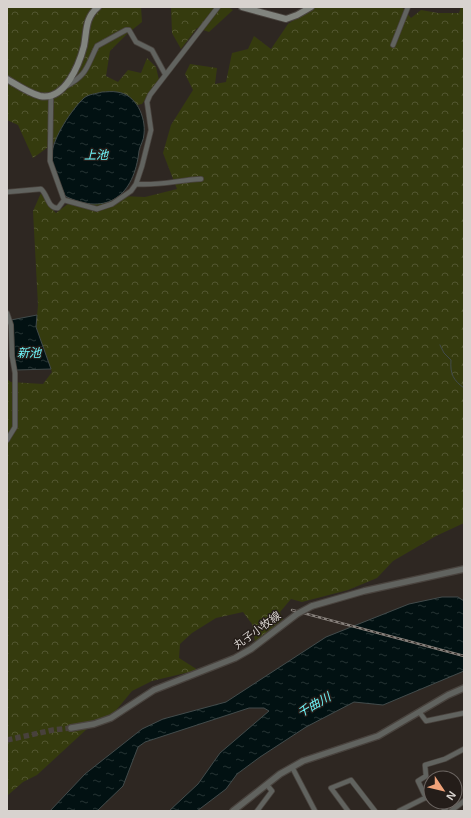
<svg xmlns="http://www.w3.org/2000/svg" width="471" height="818" viewBox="0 0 471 818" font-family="Helvetica,'Noto Sans JP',sans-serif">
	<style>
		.forest { fill: url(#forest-crowns) }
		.water { fill: url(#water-ripples); stroke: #424b4b }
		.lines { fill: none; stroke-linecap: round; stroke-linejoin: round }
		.stream { stroke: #424b4b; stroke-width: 1 }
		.tertiary-tunnel { stroke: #48413c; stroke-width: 5.5; stroke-dasharray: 5.5 3; stroke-linecap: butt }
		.minor-casing { stroke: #49433e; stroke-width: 6 }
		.tertiary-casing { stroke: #49433e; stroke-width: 8 }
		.secondary-casing { stroke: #49433e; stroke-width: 8 }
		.minor { stroke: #61635f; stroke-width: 4.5 }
		.tertiary { stroke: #61635f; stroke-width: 5.5 }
		.secondary { stroke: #81847e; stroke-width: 6 }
		.rail-casing { stroke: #87817c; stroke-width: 2.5 }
		.rail { stroke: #241d19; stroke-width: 1; stroke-dasharray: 3; stroke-linecap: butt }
		.tertiary-bridge-casing { stroke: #49433e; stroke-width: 8; stroke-linecap: butt }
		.tertiary-bridge { stroke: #61635f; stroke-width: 5.5 }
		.labels { text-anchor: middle; stroke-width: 3; stroke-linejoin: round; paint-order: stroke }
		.street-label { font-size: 11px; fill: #d8d3cf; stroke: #241d19 }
		.water-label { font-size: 12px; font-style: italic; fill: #6ff6fa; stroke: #241d19 }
	</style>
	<defs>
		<pattern id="forest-crowns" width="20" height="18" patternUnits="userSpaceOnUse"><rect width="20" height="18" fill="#353b0e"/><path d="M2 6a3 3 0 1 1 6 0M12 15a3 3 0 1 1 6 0" fill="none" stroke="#525630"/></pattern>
		<pattern id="water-ripples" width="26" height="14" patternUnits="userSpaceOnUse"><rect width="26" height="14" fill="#021112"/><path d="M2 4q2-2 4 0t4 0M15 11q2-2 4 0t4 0" fill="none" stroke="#263333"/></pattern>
	</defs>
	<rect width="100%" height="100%" fill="#2e2722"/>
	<!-- forest -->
	<path class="forest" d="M7 7H141L142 22 127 34 110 51 106 76 118 82 128 70 141 73 147 58 156 67 159 80 142 104 137 105 127 96 73 112 54 143 33 158 18 125 7 120Z
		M171 7H228L233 10 209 32 197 28 181 49 172 33Z
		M313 7H402L411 18 421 10 438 13H459L461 7H464V523L436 536 393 561 377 578 348 590 302 602 291 599 280 612 283 619 255 642 252 624 243 612 216 618 192 633 180 644 179 658 198 670 152 681 132 691 113 714 104 721 88 728 37 775 23 782 7 796V379L11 382 43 384 52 372 36 327 38 305 33 211 41 193 50 207 56 213 73 200 100 203 121 196 145 197 177 189 163 153 171 125 193 90 185 74 190 64 217 68 215 84 226 82 232 53 248 49 254 36 271 49 288 24Z"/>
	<!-- water -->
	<path class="water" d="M102 92C106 92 112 91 117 92 136 94 146 117 144 134 144 140 140 145 139 151 134 195 108 217 65 196 61 184 51 168 52 155 52 139 72 109 84 98 89 94 95 94 102 92Z
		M37 315 36 327 51 369 16 370C12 353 16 336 11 320Z
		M442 597H458L464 601V671L383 705 354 702 306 727 260 757 237 774 226 789 197 811H169L198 784 220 753 269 711 264 708H249L145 742 138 747 123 786 97 811H50L85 774 142 729 163 719 226 702 326 637 409 604Z"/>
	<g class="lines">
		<!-- stream -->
		<path class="stream" d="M440 345 444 353 451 360C450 374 453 380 464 388"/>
		<!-- tertiary-tunnel -->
		<path class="tertiary-tunnel" d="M7 740 53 730 71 728"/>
		<defs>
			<path id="minor" d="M393 45 408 7
				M65 87C88 74 86 68 97 46L126 30H129L136 42 152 50 165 74
				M51 96 50 161 64 200
				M136 184C159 186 179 180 201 179
				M7 192 41 189C48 195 48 209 58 208L64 200
				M64 200 97 209 112 204 131 191 136 184 142 166 151 130 147 102 150 95 218 7
				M7 313 11 325 12 356 15 373V427L7 440
				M420 713 426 721 464 713
				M292 767 315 811
				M426 798 418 781 426 776 425 765 445 759 464 749
				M439 802 446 811
				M257 811 272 791 267 785
				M348 811 331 788 351 780 375 811
				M399 811 431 795
				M451 811 464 801"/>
			<path id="tertiary" d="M312 606 364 591 464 569
				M71 728 94 724 111 718 154 690 235 658 251 649 297 614
				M233 811 280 774 303 761 378 736 448 695 464 688"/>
			<path id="secondary" d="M242 7 286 19 297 15 311 7
				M7 79C17 85 29 93 40 96 65 101 79 65 84 46 87 30 85 18 98 7"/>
		</defs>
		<!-- minor casing -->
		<use href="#minor" class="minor-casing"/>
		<!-- tertiary casing -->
		<use href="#tertiary" class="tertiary-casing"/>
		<!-- secondary casing -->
		<use href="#secondary" class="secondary-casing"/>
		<!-- minor -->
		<use href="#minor" class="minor"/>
		<!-- tertiary -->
		<use href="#tertiary" class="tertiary"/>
		<!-- secondary -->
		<use href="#secondary" class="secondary"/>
		<defs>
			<path id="rail" d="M292 610 464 656"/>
		</defs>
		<!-- rail casing -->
		<use href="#rail" class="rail-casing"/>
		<!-- rail -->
		<use href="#rail" class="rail"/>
		<defs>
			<path id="tertiary-bridge" d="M297 614 312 606"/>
		</defs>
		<!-- tertiary-bridge casing -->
		<use href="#tertiary-bridge" class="tertiary-bridge-casing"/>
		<!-- tertiary-bridge -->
		<use href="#tertiary-bridge" class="tertiary-bridge"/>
	</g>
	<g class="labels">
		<!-- street labels -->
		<g class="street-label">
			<text transform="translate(257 630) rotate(-36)" y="4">丸子小牧線</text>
		</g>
		<!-- water labels -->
		<g class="water-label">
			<text x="96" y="159">上池</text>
			<text x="29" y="357">新池</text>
			<text transform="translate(314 705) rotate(-30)" y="4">千曲川</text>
		</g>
	</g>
	<!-- border -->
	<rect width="471" height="818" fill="none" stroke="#d8d3cf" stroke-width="16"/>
	<!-- north arrow -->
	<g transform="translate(443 790) rotate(125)"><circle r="19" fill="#241d19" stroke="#6c6662"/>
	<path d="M0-3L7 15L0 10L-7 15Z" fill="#f0a279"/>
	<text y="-6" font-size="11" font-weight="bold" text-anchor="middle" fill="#d8d3cf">N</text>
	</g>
</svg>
